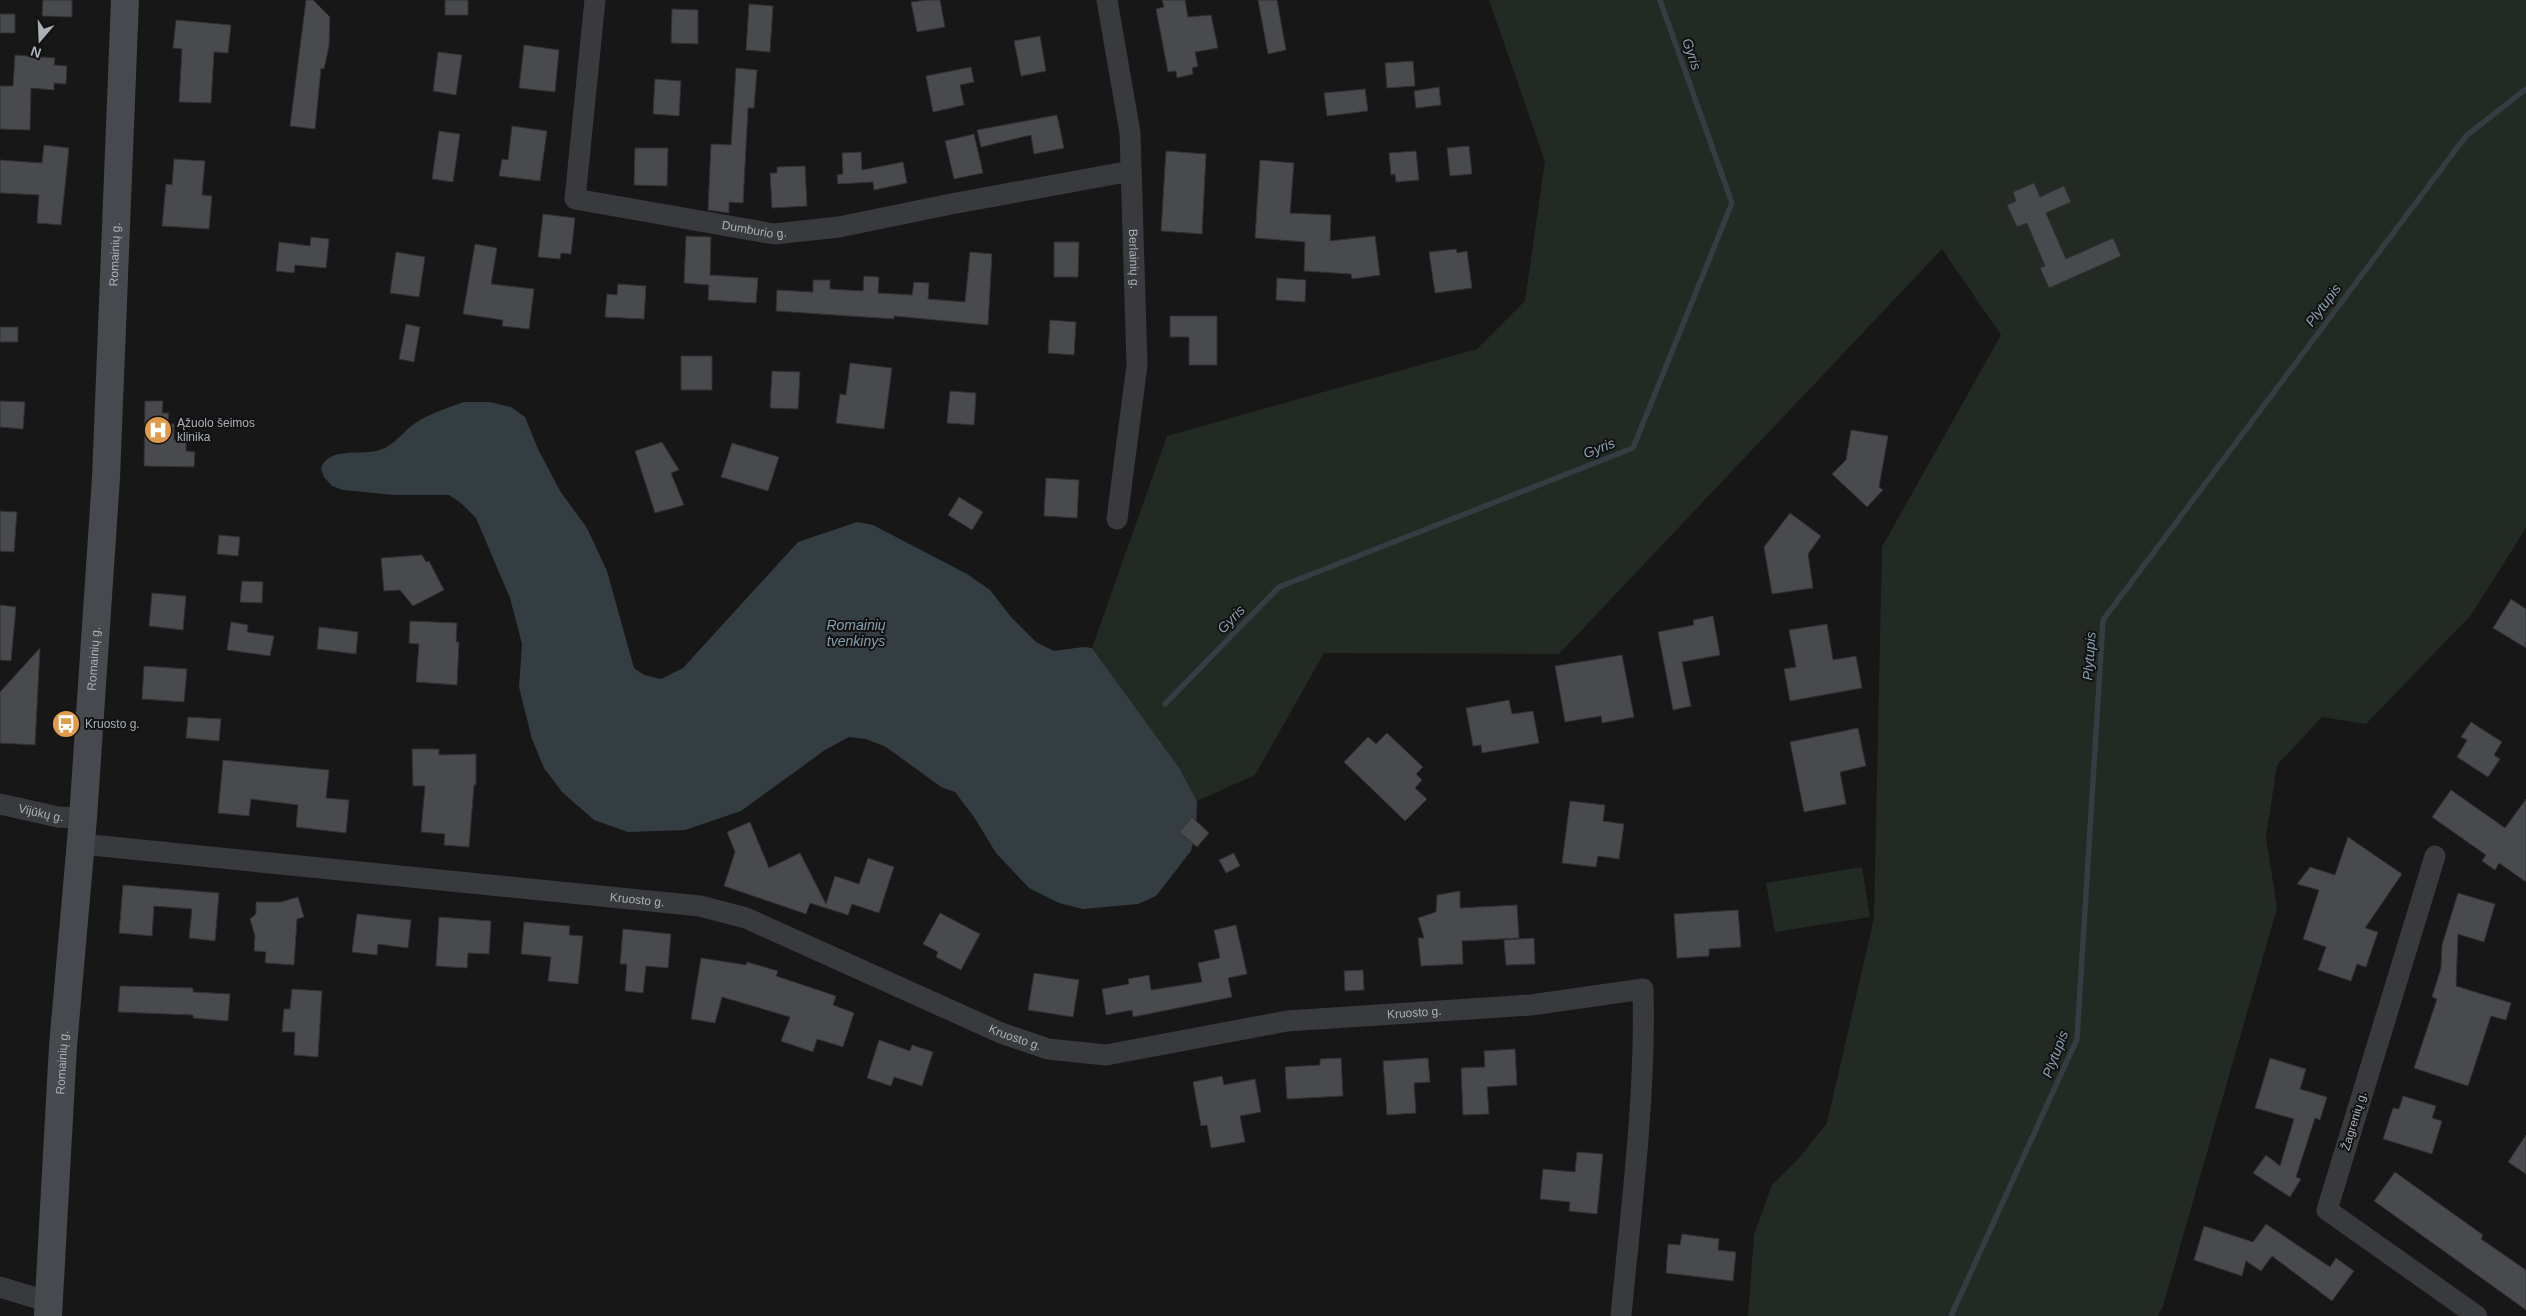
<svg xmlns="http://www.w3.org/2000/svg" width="2526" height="1316" viewBox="0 0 2526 1316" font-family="Arial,sans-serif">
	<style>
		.green { fill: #232a24 }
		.water { fill: #333d42 }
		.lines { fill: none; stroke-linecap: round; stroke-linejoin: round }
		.stream { stroke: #333d42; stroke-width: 5.5 }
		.building { fill: #494a4d; stroke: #313134 }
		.minor { stroke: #383a3d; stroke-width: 21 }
		.secondary { stroke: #46494d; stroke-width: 28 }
		.labels { text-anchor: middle; stroke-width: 4; stroke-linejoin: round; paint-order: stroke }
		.street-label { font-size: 12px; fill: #aab0b7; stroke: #121213 }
		.poi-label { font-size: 12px; fill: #aab0b7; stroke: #121213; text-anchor: start }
		.water-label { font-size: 14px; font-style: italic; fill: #85a0ae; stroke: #121213 }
	</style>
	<rect width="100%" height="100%" fill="#171718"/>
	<!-- green -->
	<path class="green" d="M1489 0H2526V528L2471 615 2366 724 2322 717 2277 765 2266 837 2277 908 2163 1306 2158 1316H1748L1754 1235 1772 1185 1800 1157 1827 1123 1874 918 1882 547 2001 335 1942 249 1559 654 1324 653 1255 775 1197 801 1180 769 1092 648 1167 436 1477 349 1525 301 1545 161Z
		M1862 867 1870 917 1775 932 1766 883Z"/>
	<!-- water -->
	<path class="water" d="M464 402H489L511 407 525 417 538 449 560 491 587 528 607 571 634 668 644 675 661 679 683 668 798 542 857 522 873 525 967 574 990 590 1011 617 1036 642 1054 651 1083 647 1092 648 1180 769 1197 801 1196 831 1191 851 1156 896 1138 904 1083 909 1059 903 1029 888 996 853 974 817 955 792 941 787 886 747 866 739 849 737 825 750 741 811 685 830 628 832 594 820 562 792 544 768 532 739 519 687 522 644 510 598 476 518 462 504 449 495H394L343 490 332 486 324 477 321 468C329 447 358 455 376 451 394 447 400 434 414 424 428 414 447 408 464 402Z"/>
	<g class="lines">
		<!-- stream -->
		<path class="stream" d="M1165 704 1279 587 1633 448 1732 203 1660 0
			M1951 1316 2077 1039 2103 620 2466 136 2526 89"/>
	</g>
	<!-- building -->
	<path class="building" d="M43 0H72V17L42 16Z
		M306 0H313L330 17 329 46 324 69 321 68 315 129 290 126Z
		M445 0H468V15H445Z
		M927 0H940L945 27 917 32 911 2Z
		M1162 0H1185L1188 17 1211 15 1218 48 1195 52 1198 66 1192 68 1193 74 1177 78 1176 71 1168 72 1156 9 1164 7Z
		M1258 0H1277L1286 50 1268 54Z
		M749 4 773 6 770 52 746 50Z
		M672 9 698 10V44L671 43Z
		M0 14H15V33H0Z
		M176 20 231 25 228 53 214 52 211 103 179 102 182 49 173 48Z
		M1040 36 1046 71 1021 76 1014 41Z
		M524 45 559 50 555 92 519 88Z
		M438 52 462 55 456 95 433 91Z
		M15 55 55 58 54 65 67 66 66 84 54 83V90L31 88 30 130 0 129V86H13Z
		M1413 61 1415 86 1387 88 1385 63Z
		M971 67 974 82 960 85 964 105 933 112 926 76Z
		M736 68 757 70 754 108H748L743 203 729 202V213L708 210 711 144 731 145Z
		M655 79 681 81 679 116 653 114Z
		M1439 87 1441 105 1416 108 1414 91Z
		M1365 89 1368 111 1327 116 1324 93Z
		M1057 115 1064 148 1034 154 1031 135 981 147 977 130Z
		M512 126 547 131 540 181 499 176 502 159 508 160Z
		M439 131 460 134 453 182 432 179Z
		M974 134 983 173 954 179 945 141Z
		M44 145 69 148 61 225 37 223 39 195 0 193V160L42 163Z
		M1469 146 1472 174 1450 176 1447 148Z
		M635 148H668L667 186 634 185Z
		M1166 151 1206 154 1202 234 1161 231Z
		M1416 151 1419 180 1396 182 1395 174 1391 175 1389 153Z
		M861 152 862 170 903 162 907 183 874 190 873 182 838 184 837 175 843 174 842 153Z
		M174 159 205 161 202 195 212 196 209 229 162 226 166 184 172 185Z
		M1260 160 1294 163 1290 213 1331 215 1330 241 1375 236 1380 275 1352 279 1351 274 1304 271 1305 242 1255 238Z
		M805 166 807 206 772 208 770 173H777V167Z
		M2034 183 2040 197 2064 186 2071 202 2046 213 2066 259 2113 238 2121 256 2049 288 2040 268 2045 266 2027 223 2017 227 2007 205 2016 201 2013 192Z
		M543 214 575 218 571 254 561 253 560 259 538 257Z
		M686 236 711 237 710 275 758 278 756 303 708 300 709 285 684 283Z
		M311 237 329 239 326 268 295 265 294 273 276 271 279 242 310 246Z
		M1054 242H1079L1078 277H1054Z
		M475 244 497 248 491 284 534 289 529 329 502 326 503 320 463 314Z
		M1456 249 1457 253 1467 251 1472 288 1435 293 1429 252Z
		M396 252 425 257 419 297 390 293Z
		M970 252 992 254 988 325 894 316V319L776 311 777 290 813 292V280H830V289L863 291 864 276 879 277 878 293 912 295 914 282 929 283 928 299 965 302Z
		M1277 278 1306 280 1305 302 1276 300Z
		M618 284 646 286 644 319 605 317 607 294 617 295Z
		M1170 316H1217V365H1189V337H1170Z
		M1050 320 1076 322 1074 355 1048 353Z
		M406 324 420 327 414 362 399 359Z
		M0 327H18V342H0Z
		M681 356H712V390H681Z
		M850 363 892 368 884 429 836 423 840 394 846 395Z
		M772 371 800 372 798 409 770 408Z
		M950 391 976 393 974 425 947 423Z
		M0 401 25 402 23 429 0 427Z
		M145 401H163L162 413H169L168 424H174V440H186V451L195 452 194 467 144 466Z
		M1851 430 1888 436 1879 487 1883 490 1867 507 1832 474 1846 460Z
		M662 442 679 470 671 473 684 505 655 513 635 451Z
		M732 443 779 457 768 491 721 477Z
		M1046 478 1079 480 1077 518 1044 516Z
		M959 497 983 512 972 530 948 515Z
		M0 511 17 512 14 552 0 551Z
		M1790 513 1821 536 1808 554 1813 588 1772 594 1764 547Z
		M219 535 240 537 238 556 217 554Z
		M422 555 426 562 429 561 444 590 413 606 400 590 384 591 381 558Z
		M242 581 263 582 262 603 240 602Z
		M152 593 186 596 183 630 149 626Z
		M2511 599 2526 609V648L2493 628Z
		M0 605 16 607 11 661 0 660Z
		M1713 616 1720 655 1682 662 1691 706 1673 710 1658 632 1694 625 1693 620Z
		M410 621 457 623 456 642H459L457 685 416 682 419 644 409 643Z
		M231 622 248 625 247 632 274 636 270 656 227 650Z
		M1827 624 1833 660 1856 656 1862 688 1790 701 1784 669 1796 667 1789 630Z
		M319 627 358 632 356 654 317 649Z
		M40 648 35 745 0 743V692Z
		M1622 655 1634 717 1602 723 1601 716 1565 722 1555 666Z
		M144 666 187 669 184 702 142 699Z
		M1509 700 1512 714 1533 711 1539 743 1482 753 1481 745 1473 746 1466 708Z
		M188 717 221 719 219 741 186 738Z
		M2471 722 2502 742 2494 755 2500 759 2488 777 2457 757 2467 740 2461 737Z
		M1858 728 1866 766 1840 772 1846 804 1804 812 1790 742Z
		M1387 733 1423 767 1416 774 1422 780 1415 788 1427 799 1405 821 1344 762 1368 737 1376 744Z
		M412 749H439V755L476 754V785H474L469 847 444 845 445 834 421 832 425 786H413Z
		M223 760 329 770 326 798 349 800 346 833 296 827 298 805 251 799 249 816 218 813Z
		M2451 790 2505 828 2526 799V882L2499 863 2495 870 2482 861 2486 855 2432 817Z
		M1570 801 1605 805 1603 821 1624 824 1619 859 1598 856 1596 867 1562 863Z
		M1192 817 1209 833 1197 847 1179 832Z
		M750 822 769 868 800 853 826 904 835 876 859 884 868 858 894 867 879 913 852 904 848 915 810 903 806 914 724 886 735 852 727 832Z
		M2348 837 2402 874 2365 928 2378 932 2366 967 2357 964 2351 981 2318 970 2326 947 2303 939 2319 890 2297 884 2310 867 2335 875Z
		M1234 853 1240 866 1226 873 1219 860Z
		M123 885 219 893 215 941 189 938 192 909 154 906 152 936 119 933Z
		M1460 891V908L1517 905 1519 938 1462 941 1463 964 1421 966 1418 938H1424L1418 918 1436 912 1437 895Z
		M2458 893 2495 904 2484 942 2458 934 2456 986 2511 1003 2506 1020 2491 1016 2468 1086 2414 1068 2437 999 2432 997 2441 968 2442 945Z
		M298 897 304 917 297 919 294 965 265 963 266 952 254 951 255 936 250 919 256 914V902H281Z
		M1738 910 1741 947 1709 949V956L1677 958 1674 914Z
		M940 913 980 934 961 970 936 957 938 952 923 944Z
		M357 914 411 920 408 948 378 944 377 955 352 952Z
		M439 917 491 921 489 954 468 953 467 968 436 966Z
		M524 922 570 926 569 935 583 936 578 984 548 981 551 957 521 954Z
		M1236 925 1247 974 1228 978 1232 997 1133 1017 1132 1010 1106 1015 1102 989 1129 984 1128 979 1149 975 1151 990 1202 982 1198 963 1220 958 1214 930Z
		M623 929 671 934 668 968 646 966 643 993 625 991 627 964H620Z
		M1534 938 1535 964 1506 965 1504 940Z
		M701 958 746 965 747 962 778 971 776 976 836 996 833 1005 854 1013 843 1047 817 1039 813 1052 781 1041 790 1017 722 997 715 1023 691 1019Z
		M1363 970 1364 990 1345 991 1344 971Z
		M1034 973 1079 980 1073 1017 1028 1010Z
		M120 986 193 988V992L230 994 228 1021 193 1018V1015L118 1012Z
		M292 989 322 991 318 1057 294 1055 295 1032H282L284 1009H290Z
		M879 1040 910 1051 912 1045 933 1052 922 1086 894 1077 891 1086 867 1078Z
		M1515 1049 1517 1085 1487 1087 1489 1114 1463 1115 1461 1068 1485 1067 1484 1051Z
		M1341 1058 1343 1096 1287 1099 1285 1067 1320 1065V1059Z
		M1428 1058 1430 1082 1414 1083 1416 1113 1387 1115 1383 1061Z
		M2270 1058 2306 1069 2300 1089 2327 1097 2320 1120 2315 1118 2296 1177 2301 1179 2290 1197 2253 1173 2266 1155 2280 1166 2294 1119 2255 1108Z
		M1222 1076 1224 1085 1255 1079 1261 1112 1240 1116 1245 1142 1211 1148 1207 1125 1201 1126 1193 1082Z
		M2403 1096 2436 1106 2432 1118 2442 1121 2432 1154 2383 1139 2393 1108 2399 1109Z
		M2526 1135V1174L2508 1162Z
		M1577 1152 1603 1154 1597 1214 1569 1211 1570 1202 1540 1199 1543 1169 1575 1172Z
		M2395 1172 2483 1235 2481 1239 2526 1270V1310L2374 1201Z
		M2266 1224 2330 1267 2336 1258 2354 1271 2332 1301 2272 1256 2261 1271 2246 1261 2242 1276 2194 1260 2204 1226 2253 1242Z
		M1682 1234 1719 1239 1718 1250 1736 1252 1733 1281 1666 1273 1668 1244 1680 1245Z"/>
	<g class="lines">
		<!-- minor -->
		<g class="minor">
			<path id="s1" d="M595 0 575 199 774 234 839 227 951 204 1131 171"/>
			<path id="s2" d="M1107 0 1130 133 1137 365 1117 519"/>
			<path id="s3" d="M0 804 58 817 83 818"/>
			<path id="s4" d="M81 844 700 906 746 918 1001 1033 1048 1049 1106 1055 1287 1021 1531 1005 1643 989C1646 1098 1631 1208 1621 1316"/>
			<path d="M2435 856 2327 1210 2477 1316"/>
			<path d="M0 1287 49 1302"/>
		</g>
		<!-- secondary -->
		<path class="secondary" id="s5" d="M48 1316 63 1046 83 818 106 478 125 0"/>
	</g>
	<!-- icons -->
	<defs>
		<symbol id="hospital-disc" viewBox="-11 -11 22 22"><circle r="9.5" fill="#df9b49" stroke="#121213"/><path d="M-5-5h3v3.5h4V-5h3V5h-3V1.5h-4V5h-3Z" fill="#fff"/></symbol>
		<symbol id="bus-disc" viewBox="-11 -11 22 22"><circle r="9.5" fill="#df9b49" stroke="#121213"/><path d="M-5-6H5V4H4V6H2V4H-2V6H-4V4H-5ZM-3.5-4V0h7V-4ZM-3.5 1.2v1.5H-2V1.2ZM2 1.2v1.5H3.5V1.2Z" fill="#fff"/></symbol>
	</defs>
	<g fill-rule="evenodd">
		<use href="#hospital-disc" x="142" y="414" width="32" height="32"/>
		<use href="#bus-disc" x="50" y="708" width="32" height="32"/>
	</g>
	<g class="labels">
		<!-- street labels -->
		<g class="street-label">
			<text dy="4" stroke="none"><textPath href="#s1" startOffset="382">Dumburio g.</textPath></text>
			<text dy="4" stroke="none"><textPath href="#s5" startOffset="1064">Romainių g.</textPath></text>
			<text dy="4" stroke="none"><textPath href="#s2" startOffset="261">Berlainių g.</textPath></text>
			<text dy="4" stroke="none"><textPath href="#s5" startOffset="659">Romainių g.</textPath></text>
			<text dy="4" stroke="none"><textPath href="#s3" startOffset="42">Vijūkų g.</textPath></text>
			<text dy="4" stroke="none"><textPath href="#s4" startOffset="559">Kruosto g.</textPath></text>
			<text dy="4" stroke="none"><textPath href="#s4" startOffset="1369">Kruosto g.</textPath></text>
			<text dy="4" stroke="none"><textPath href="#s4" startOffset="964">Kruosto g.</textPath></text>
			<text dy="4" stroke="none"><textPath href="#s5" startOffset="254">Romainių g.</textPath></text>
			<text transform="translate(2354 1121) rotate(-73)" y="4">Žagrenių g.</text>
		</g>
		<!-- poi labels -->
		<g class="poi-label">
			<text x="177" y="427">Ąžuolo šeimos<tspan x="177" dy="14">klinika</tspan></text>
			<text x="85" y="728">Kruosto g.</text>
		</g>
		<!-- water labels -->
		<g class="water-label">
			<text transform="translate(1692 54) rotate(71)" y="5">Gyris</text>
			<text transform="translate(2323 305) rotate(-53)" y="5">Plytupis</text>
			<text transform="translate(1599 448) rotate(-21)" y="5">Gyris</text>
			<text transform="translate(1231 619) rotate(-46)" y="5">Gyris</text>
			<text x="856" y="630">Romainių<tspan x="856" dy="16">tvenkinys</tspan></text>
			<text transform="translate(2089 656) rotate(-86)" y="5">Plytupis</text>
			<text transform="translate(2055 1054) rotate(-69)" y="5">Plytupis</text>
		</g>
	</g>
	<!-- north arrow -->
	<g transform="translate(40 40) rotate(199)" stroke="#121213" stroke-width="4" paint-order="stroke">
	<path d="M0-4L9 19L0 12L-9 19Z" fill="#aab0b7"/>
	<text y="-8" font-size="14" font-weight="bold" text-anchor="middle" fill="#aab0b7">N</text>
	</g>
</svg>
